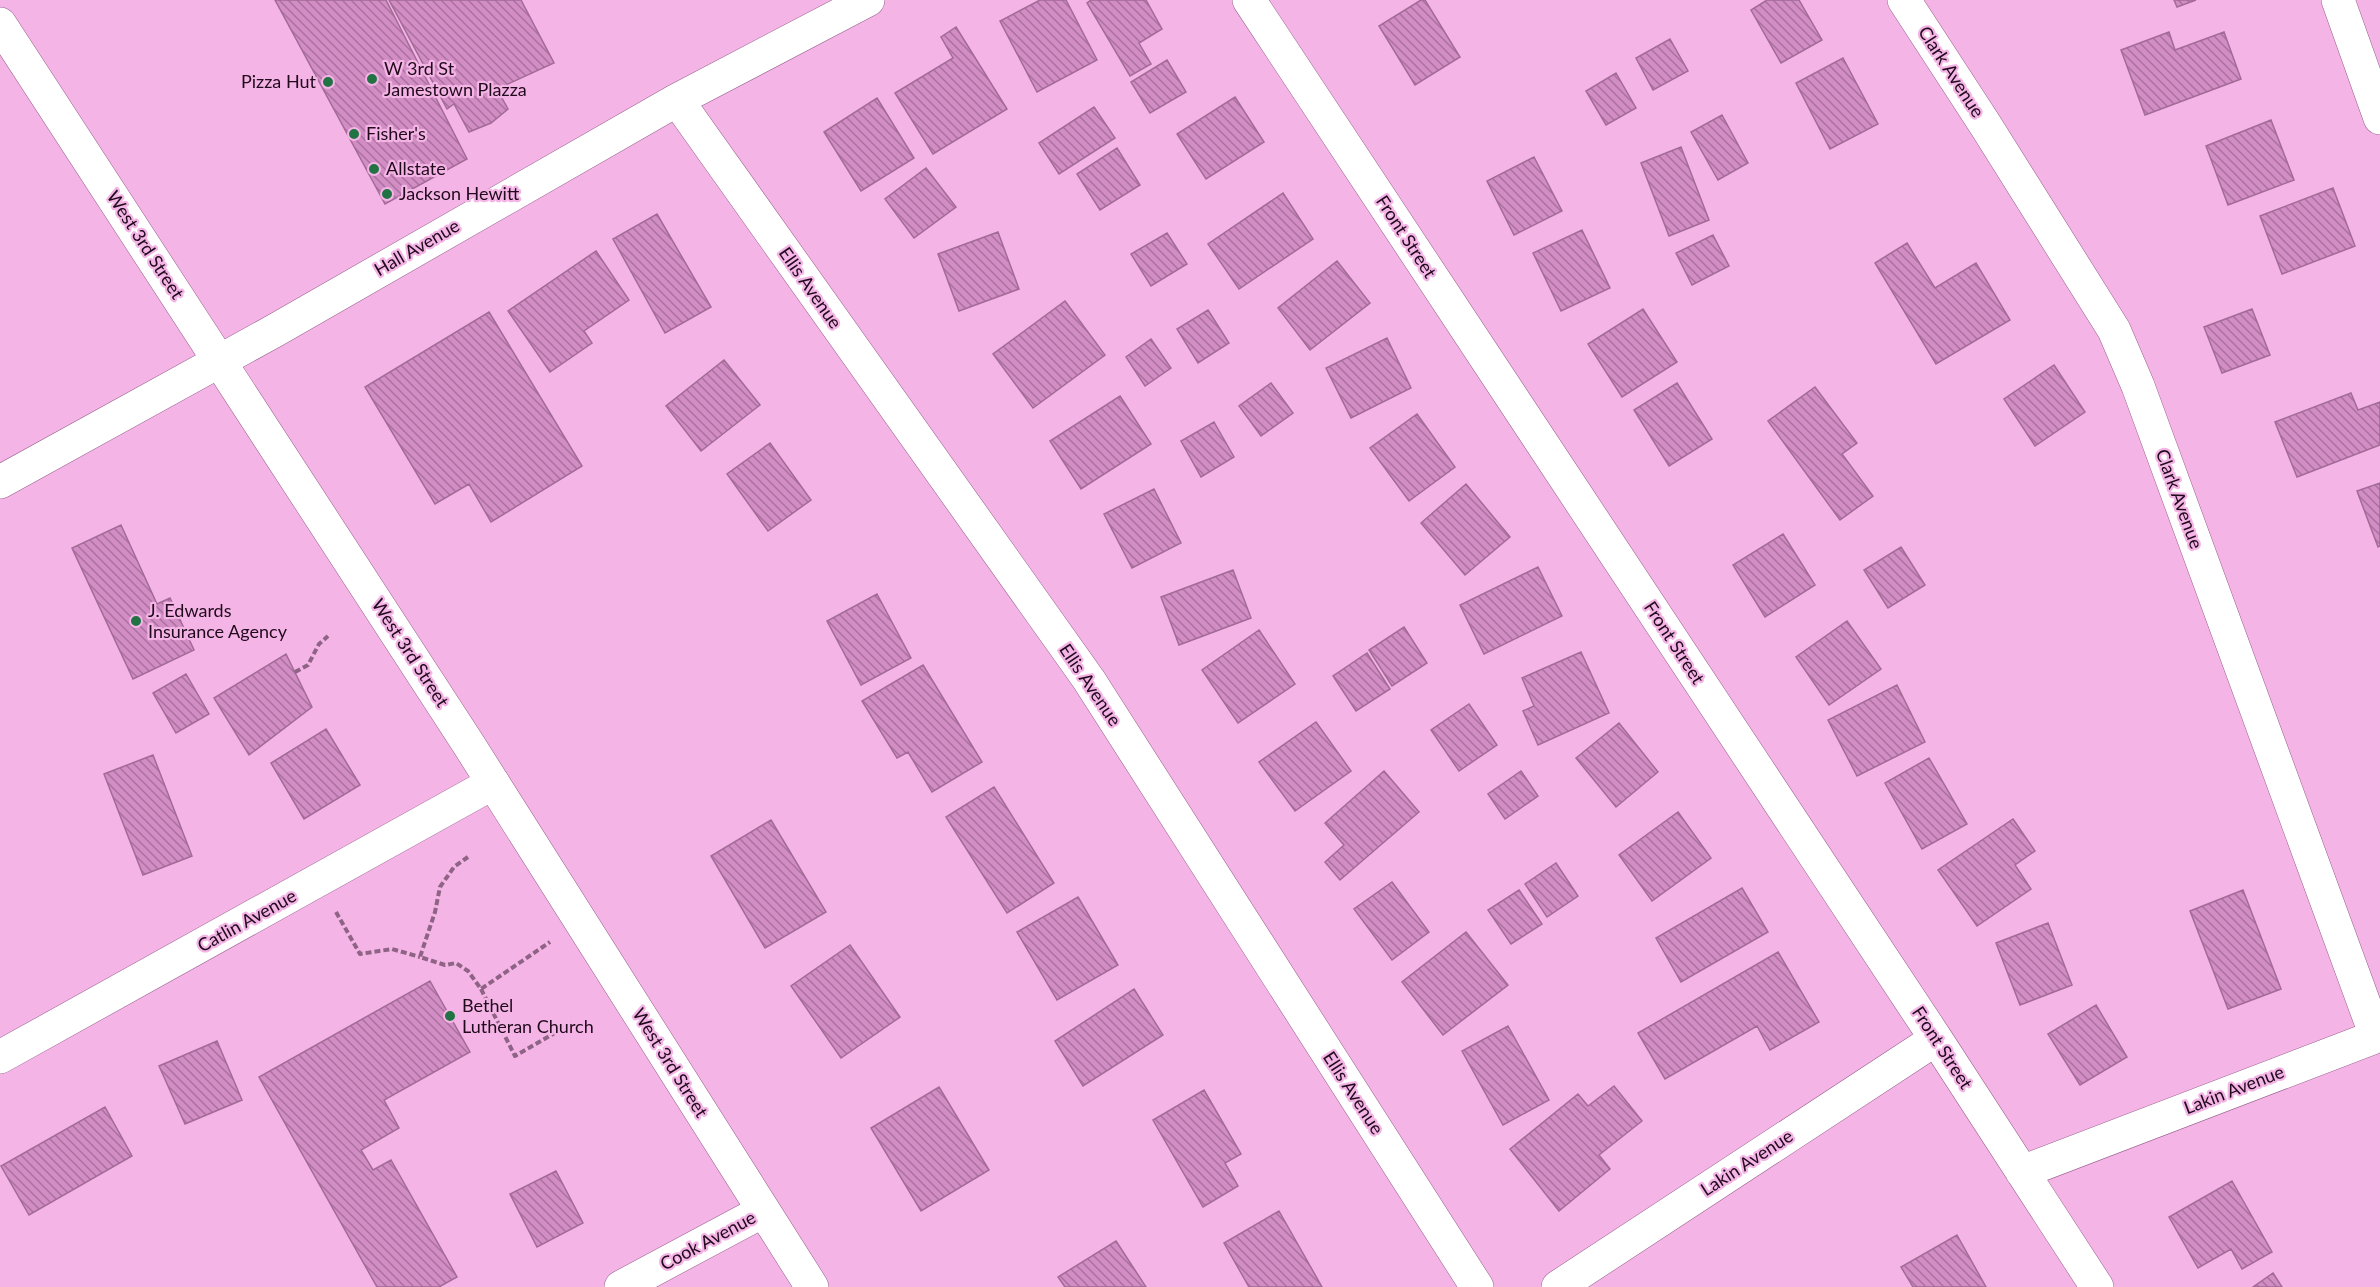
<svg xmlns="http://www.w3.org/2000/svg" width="2380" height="1287" viewBox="0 0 2380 1287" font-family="Lato,sans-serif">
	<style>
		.building { fill: url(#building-back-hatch); stroke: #a36a97; stroke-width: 1.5 }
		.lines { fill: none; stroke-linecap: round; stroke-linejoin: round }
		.minor-casing { stroke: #98608d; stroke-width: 34 }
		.tertiary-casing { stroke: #98608d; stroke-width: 34 }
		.path { stroke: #8e6385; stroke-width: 4; stroke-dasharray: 6 3; stroke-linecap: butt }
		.minor { stroke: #fff; stroke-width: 33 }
		.tertiary { stroke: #fff; stroke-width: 33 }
		.poi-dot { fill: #217344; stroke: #f4b5e6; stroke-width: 2 }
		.labels { text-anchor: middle; stroke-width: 4.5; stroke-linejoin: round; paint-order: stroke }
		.poi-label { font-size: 18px; fill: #200a1c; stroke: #f4b5e6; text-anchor: start }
		.street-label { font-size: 18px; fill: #200a1c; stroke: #f4b5e6 }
	</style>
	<defs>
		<pattern id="building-back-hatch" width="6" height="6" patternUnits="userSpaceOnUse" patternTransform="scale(1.5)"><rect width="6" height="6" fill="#d28dc4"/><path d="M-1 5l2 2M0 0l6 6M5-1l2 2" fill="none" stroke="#aa719e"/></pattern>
	</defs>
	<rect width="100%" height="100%" fill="#f4b5e6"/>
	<!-- building -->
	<path class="building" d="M275 0H386L467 159 385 204Z
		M389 0H521L554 63 497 89 508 109 491 123 469 132 454 104 447 109Z
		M1040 0H1066L1097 60 1037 92 1000 21Z
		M1091 0H1146L1162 29 1139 43 1151 64 1130 76 1087 3Z
		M1421 0H1425L1460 57 1415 85 1379 26Z
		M1767 0H1799L1822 40 1781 63 1751 10Z
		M2174 0H2196L2177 7Z
		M956 27 1007 109 933 154 895 93 953 58 941 37Z
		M2169 32 2175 50 2224 32 2241 79 2145 115 2121 50Z
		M1670 39 1688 71 1653 90 1636 58Z
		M1843 58 1878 124 1830 149 1796 83Z
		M1167 60 1186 92 1150 113 1131 82Z
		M1616 73 1636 108 1606 125 1586 91Z
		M1235 97 1264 142 1206 179 1177 134Z
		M877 98 914 158 861 191 824 132Z
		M1094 107 1115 138 1059 174 1039 143Z
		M1722 115 1748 163 1718 180 1691 132Z
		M2271 120 2294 180 2228 205 2206 146Z
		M1681 147 1709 220 1669 236 1641 163Z
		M1117 148 1140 185 1100 210 1077 174Z
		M1534 157 1562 211 1514 235 1487 181Z
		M926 168 956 207 914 238 885 199Z
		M2333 188 2355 246 2282 274 2260 216Z
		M1283 193 1313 239 1239 289 1208 244Z
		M657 214 711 307 665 333 613 239Z
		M1582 230 1610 288 1561 311 1533 253Z
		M998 232 1019 289 959 311 938 254Z
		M1167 233 1187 264 1151 286 1131 254Z
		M1713 235 1729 266 1692 285 1676 253Z
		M1907 243 1935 288 1976 263 2010 320 1936 364 1875 263Z
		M596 251 629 300 584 331 592 343 550 372 508 311Z
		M1337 261 1370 303 1310 350 1278 308Z
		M1065 301 1105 355 1033 408 993 354Z
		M1643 309 1677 362 1622 397 1588 344Z
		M2252 309 2270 355 2222 373 2204 327Z
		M1208 310 1229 343 1198 363 1177 329Z
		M489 312 582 466 491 522 469 484 435 504 365 387Z
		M1387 338 1411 388 1351 418 1326 368Z
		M1151 339 1171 368 1145 386 1126 357Z
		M724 360 760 405 701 451 666 406Z
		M2054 365 2085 412 2035 446 2004 399Z
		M1271 383 1293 413 1261 436 1239 406Z
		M1677 383 1712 439 1669 466 1634 410Z
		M1815 387 1857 443 1842 454 1873 496 1840 520 1768 421Z
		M2351 393 2358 410 2380 402V445L2297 477 2275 422Z
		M1120 396 1151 444 1081 489 1050 441Z
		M1417 414 1455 467 1409 501 1370 448Z
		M1214 422 1234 457 1201 477 1181 441Z
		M770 443 811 500 768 531 727 474Z
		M2380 483V546L2378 547 2357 491Z
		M1466 484 1510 537 1465 575 1421 523Z
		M1154 489 1181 543 1132 568 1104 514Z
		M121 525 157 604 170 598 194 650 133 679 72 548Z
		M1783 534 1815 585 1765 617 1733 565Z
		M1901 547 1925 585 1888 608 1864 570Z
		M1538 567 1562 616 1484 654 1460 605Z
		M1233 570 1251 618 1179 645 1161 597Z
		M877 594 911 658 861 685 827 621Z
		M1847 621 1881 669 1829 705 1796 657Z
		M1404 627 1427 663 1392 686 1369 650Z
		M1259 630 1295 684 1238 723 1202 670Z
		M1581 652 1609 713 1538 745 1523 711 1534 706 1522 678Z
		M1367 653 1390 689 1356 711 1333 676Z
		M286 654 312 707 249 755 214 698Z
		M923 665 982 762 932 792 908 752 897 758 862 701Z
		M186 674 209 714 176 733 153 693Z
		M1897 685 1925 742 1857 776 1828 720Z
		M1469 704 1497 745 1459 771 1431 730Z
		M1316 722 1351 771 1295 811 1259 762Z
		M1619 723 1658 772 1616 807 1576 758Z
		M326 729 360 785 304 819 271 763Z
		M153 755 192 856 143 875 104 774Z
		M1929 758 1967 824 1922 849 1885 783Z
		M1384 771 1419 812 1340 880 1325 862 1344 845 1325 823Z
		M1521 771 1538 796 1505 819 1488 794Z
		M994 787 1054 883 1007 913 946 817Z
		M1678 812 1711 858 1652 901 1619 855Z
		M2013 819 2035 851 2015 865 2031 889 1977 926 1938 870Z
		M771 820 826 912 765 948 711 856Z
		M1556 863 1578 896 1547 917 1525 884Z
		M1392 882 1429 932 1392 960 1354 909Z
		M1742 888 1768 932 1681 982 1656 938Z
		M1519 890 1542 924 1511 944 1488 910Z
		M2243 890 2281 989 2228 1009 2190 911Z
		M1078 897 1118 965 1057 1000 1017 932Z
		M2048 923 2072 985 2020 1005 1996 943Z
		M1466 932 1508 985 1443 1035 1402 982Z
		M850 945 900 1017 841 1058 791 986Z
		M1778 952 1819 1022 1770 1050 1757 1026 1665 1079 1638 1033Z
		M430 981 470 1052 384 1100 399 1128 361 1150 373 1170 391 1160 457 1277 439 1287H377L259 1077Z
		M1134 989 1163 1035 1083 1086 1055 1041Z
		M2096 1005 2127 1057 2080 1085 2048 1034Z
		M1508 1026 1549 1100 1503 1125 1462 1051Z
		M217 1041 242 1100 185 1124 159 1066Z
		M1614 1086 1642 1121 1599 1155 1610 1169 1559 1211 1510 1149 1578 1094 1588 1106Z
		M939 1087 989 1170 921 1211 871 1128Z
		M1204 1090 1241 1154 1225 1163 1238 1186 1203 1207 1153 1120Z
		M105 1107 132 1156 29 1215 1 1166Z
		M556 1171 583 1223 537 1247 510 1194Z
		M2232 1181 2272 1252 2242 1269 2231 1249 2198 1268 2169 1217Z
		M1279 1211 1322 1287H1249L1224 1243Z
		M1957 1235 1986 1287H1913L1901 1267Z
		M1116 1241 1146 1287H1065L1058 1277Z
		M2273 1273 2282 1287H2253Z"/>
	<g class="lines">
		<defs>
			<path id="minor" d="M1249 0 1936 1039 2097 1287
				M1904 0 1986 126 2114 330 2138 386 2376 1036
				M2338 0 2380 118
				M677 100 1089 680 1477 1287
				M0 482 274 331 677 100 868 0
				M0 1057 493 783
				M2022 1172 2380 1035
				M621 1287 763 1211
				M1558 1287 1936 1039"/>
			<path id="tertiary" d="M0 24 469 745 812 1287"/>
		</defs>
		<!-- minor casing -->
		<use href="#minor" class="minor-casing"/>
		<!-- tertiary casing -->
		<use href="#tertiary" class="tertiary-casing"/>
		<!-- path -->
		<path class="path" d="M295 672 308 665 319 644 328 636
			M468 857 454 867 440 887 435 912 420 957 445 965 456 963 468 971 481 989 550 942
			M336 912 360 954 392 949 420 957
			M481 989 515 1056 574 1022"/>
		<!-- minor -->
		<use href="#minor" class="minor"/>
		<!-- tertiary -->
		<use href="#tertiary" class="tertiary"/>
	</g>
	<!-- markers -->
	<g class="poi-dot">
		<circle cx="372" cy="79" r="6"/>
		<circle cx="328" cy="82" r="6"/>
		<circle cx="354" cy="134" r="6"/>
		<circle cx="374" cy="169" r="6"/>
		<circle cx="387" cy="194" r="6"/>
		<circle cx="136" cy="621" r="6"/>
		<circle cx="450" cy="1016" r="6"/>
	</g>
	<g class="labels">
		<!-- poi labels -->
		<g class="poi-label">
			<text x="384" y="75">W 3rd St<tspan x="384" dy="21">Jamestown Plazza</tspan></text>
			<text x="316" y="88" text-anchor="end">Pizza Hut</text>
			<text x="366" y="140">Fisher's</text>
			<text x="386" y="175">Allstate</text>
			<text x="399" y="200">Jackson Hewitt</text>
			<text x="148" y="617">J. Edwards<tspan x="148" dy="21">Insurance Agency</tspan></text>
			<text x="462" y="1012">Bethel<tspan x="462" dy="21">Lutheran Church</tspan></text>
		</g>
		<!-- street labels -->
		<g class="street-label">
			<text transform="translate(1951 72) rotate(57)" y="6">Clark Avenue</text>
			<text transform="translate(1406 237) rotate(57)" y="6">Front Street</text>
			<text transform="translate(145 245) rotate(57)" y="6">West 3rd Street</text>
			<text transform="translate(417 248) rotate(-30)" y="6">Hall Avenue</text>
			<text transform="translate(810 288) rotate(55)" y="6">Ellis Avenue</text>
			<text transform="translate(2179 499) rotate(70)" y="6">Clark Avenue</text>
			<text transform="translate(1674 643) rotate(57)" y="6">Front Street</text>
			<text transform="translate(410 653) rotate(57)" y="6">West 3rd Street</text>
			<text transform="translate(1090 685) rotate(56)" y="6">Ellis Avenue</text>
			<text transform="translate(247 921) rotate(-29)" y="6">Catlin Avenue</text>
			<text transform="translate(1942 1048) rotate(57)" y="6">Front Street</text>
			<text transform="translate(670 1063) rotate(58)" y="6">West 3rd Street</text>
			<text transform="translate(2234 1090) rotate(-21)" y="6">Lakin Avenue</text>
			<text transform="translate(1353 1093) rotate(57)" y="6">Ellis Avenue</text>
			<text transform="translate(1747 1163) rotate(-33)" y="6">Lakin Avenue</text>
			<text transform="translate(708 1241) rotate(-28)" y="6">Cook Avenue</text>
		</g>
	</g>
</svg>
